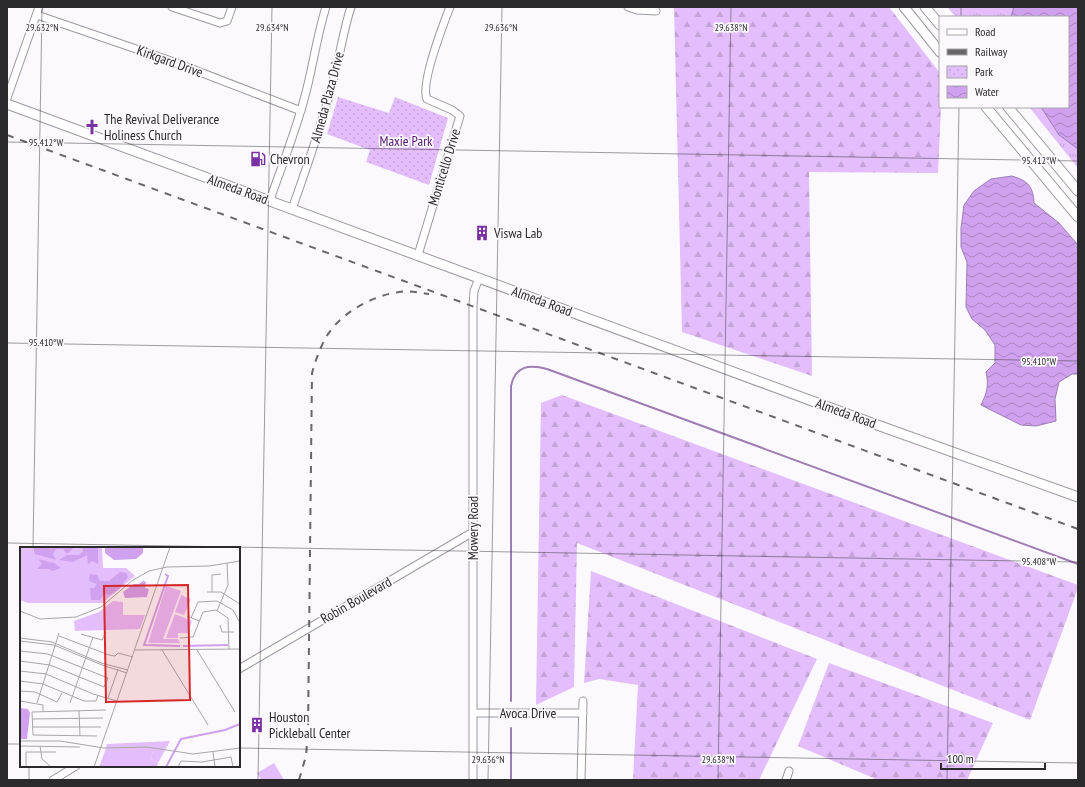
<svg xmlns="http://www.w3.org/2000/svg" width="1085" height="787" viewBox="0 0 1085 787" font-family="'PT Sans Narrow',sans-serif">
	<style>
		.grass { fill: url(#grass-tufts) }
		.forest { fill: url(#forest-firs) }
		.park { fill: url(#park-dots) }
		.garden { fill: #e4bdfc }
		.water { fill: url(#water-waves); stroke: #9e7db4 }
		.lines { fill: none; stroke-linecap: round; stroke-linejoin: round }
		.stream { stroke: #9e7db4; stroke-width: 2 }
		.minor-casing { stroke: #9b999c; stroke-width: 9 }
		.major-casing { stroke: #9b999c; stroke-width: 11 }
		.minor { stroke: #fff; stroke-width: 7 }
		.major { stroke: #fff; stroke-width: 9 }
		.rail { stroke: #686669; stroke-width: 2; stroke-dasharray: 7 7; stroke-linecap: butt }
		.ticks { fill: none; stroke: #2b2a2c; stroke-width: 1; stroke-opacity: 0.45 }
		.labels { text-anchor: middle; stroke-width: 3.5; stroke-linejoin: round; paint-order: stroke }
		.street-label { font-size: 14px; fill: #2b2a2c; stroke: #fbf9fd }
		.poi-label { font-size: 14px; fill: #2b2a2c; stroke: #fbf9fd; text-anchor: start }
		.park-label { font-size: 14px; fill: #541871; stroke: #fbf9fd }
		.inset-river { fill: none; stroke: #d0a1ee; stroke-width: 2 }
		.inset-road { fill: none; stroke: #a8a6a9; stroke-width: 1 }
		.view { fill: #d62828; fill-opacity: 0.15; stroke: #d62828; stroke-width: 2 }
		.inset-edge { fill: none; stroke: #2b2a2c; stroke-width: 2 }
		.ticks-label { font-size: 10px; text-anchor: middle; fill: #2b2a2c; stroke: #fbf9fd; stroke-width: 3.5; stroke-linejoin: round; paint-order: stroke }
	</style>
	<defs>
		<pattern id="grass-tufts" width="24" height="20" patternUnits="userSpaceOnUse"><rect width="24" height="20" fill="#e4bdfc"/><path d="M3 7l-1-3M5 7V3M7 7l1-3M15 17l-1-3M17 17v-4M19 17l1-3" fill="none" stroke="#c4a3d8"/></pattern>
		<pattern id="forest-firs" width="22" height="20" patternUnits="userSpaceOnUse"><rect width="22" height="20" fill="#e4bdfc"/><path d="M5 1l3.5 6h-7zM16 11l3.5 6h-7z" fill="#c4a3d8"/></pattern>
		<pattern id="park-dots" width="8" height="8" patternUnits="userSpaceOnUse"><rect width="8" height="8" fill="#e4bdfc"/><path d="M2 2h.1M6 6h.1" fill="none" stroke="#c4a3d8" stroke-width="1.8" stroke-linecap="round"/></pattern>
		<pattern id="water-waves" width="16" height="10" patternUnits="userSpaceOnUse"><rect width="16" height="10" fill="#d0a1ee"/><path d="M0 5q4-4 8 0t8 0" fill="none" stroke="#a983c1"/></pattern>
	</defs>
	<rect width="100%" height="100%" fill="#fbf9fd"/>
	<!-- grass -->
	<path class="grass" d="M947 7H1078V168L1029 107H1068V17H956Z"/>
	<!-- forest -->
	<path class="forest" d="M674 7H889L940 73 941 107 938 173 809 172 812 376 682 332Z
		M562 395 1078 585V588L1030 720 577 543 574 687 536 705 541 403Z
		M591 571 817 659 759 780H633L638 685 599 679 584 683Z
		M829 663 993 723 967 780H878L798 746Z"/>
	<!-- park -->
	<path class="park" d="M338 97 389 113 395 97 448 118 429 185 366 162 370 150 327 134Z"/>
	<!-- garden -->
	<path class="garden" d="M274 763 284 780H261L257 773Z"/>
	<!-- water -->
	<path class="water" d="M1014 7H1078V149L1059 135 1041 107H1068V17H1011Z
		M1012 176C1028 181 1033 186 1034 203L1059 223 1078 245V374H1072L1059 382 1055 399 1056 421 1036 426 1021 425 981 405C987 393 989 385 986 372L995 363V345L985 330 972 319 966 307 967 262 961 247V228L964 205 974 191 991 179Z"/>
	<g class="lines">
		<!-- stream -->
		<path class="stream" d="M511 701V386C515 366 529 364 547 369L1078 564
			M511 780V728"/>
		<defs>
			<path id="minor" d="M172 7 220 23 227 21 232 7
				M628 7 637 10 656 11
				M37 15 174 62 301 111
				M7 98 39 7
				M270 200C283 162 299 124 308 84 314 59 318 32 326 7
				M292 209C307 167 322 124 333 81 340 56 343 31 351 7
				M418 255 460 116 452 110 427 99C420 84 443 25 450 7
				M239 669 473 532
				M473 713H583
				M53 780 76 766
				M473 780V306L474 291 479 278
				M581 780 583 701
				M786 780 789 771"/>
			<path id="major" d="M904 7 940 52
				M925 7 940 25
				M7 104 869 422 1078 497
				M986 107 1078 217
				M1008 107 1078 191"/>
		</defs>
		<!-- minor casing -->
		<use href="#minor" class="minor-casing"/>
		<!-- major casing -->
		<use href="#major" class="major-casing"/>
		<!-- minor -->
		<use href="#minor" class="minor"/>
		<!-- major -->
		<use href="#major" class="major"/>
		<!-- rail -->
		<path class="rail" d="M7 135 1078 529
			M299 780 306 756 308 731 312 373C315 362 319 351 324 341 337 315 370 296 399 292 409 290 419 293 429 294"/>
	</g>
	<!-- ticks -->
	<path class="ticks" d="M961 17V7M7 142 1078 161M7 343 1078 361M7 543 1078 562M33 548 42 7M7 744H21M239 748 1078 763M29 780V766M258 780 272 7M488 780 502 7M718 780 731 7M947 780 959 107"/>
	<!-- icons -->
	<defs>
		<symbol id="church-bare" viewBox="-9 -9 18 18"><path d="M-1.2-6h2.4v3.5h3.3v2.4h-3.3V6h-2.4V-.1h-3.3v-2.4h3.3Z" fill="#7c31a3" stroke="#fbf9fd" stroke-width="2.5" paint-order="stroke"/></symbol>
		<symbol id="fuel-bare" viewBox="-9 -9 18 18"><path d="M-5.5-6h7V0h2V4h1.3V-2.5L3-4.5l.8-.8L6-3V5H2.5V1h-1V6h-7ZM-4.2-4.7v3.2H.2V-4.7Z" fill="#7c31a3" stroke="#fbf9fd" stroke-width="2.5" paint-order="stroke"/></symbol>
		<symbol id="building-bare" viewBox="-9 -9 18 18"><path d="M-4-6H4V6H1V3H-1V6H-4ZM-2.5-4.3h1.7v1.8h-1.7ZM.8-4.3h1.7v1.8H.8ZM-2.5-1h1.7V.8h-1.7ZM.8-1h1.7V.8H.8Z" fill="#7c31a3" stroke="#fbf9fd" stroke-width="2.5" paint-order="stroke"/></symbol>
	</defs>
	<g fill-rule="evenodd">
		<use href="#church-bare" x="81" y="116" width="22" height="22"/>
		<use href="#fuel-bare" x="247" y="148" width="22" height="22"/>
		<use href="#building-bare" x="471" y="222" width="22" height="22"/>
		<use href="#building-bare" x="246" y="714" width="22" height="22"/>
	</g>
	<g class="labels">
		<!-- street labels -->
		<g class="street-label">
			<text transform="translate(170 61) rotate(20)" y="5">Kirkgard Drive</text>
			<text transform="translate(327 97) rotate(-75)" y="5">Almeda Plaza Drive</text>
			<text transform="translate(444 167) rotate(-73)" y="5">Monticello Drive</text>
			<text transform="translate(238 189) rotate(20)" y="5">Almeda Road</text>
			<text transform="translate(542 301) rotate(20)" y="5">Almeda Road</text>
			<text transform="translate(846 413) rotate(20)" y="5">Almeda Road</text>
			<text transform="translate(473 528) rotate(-90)" y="5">Mowery Road</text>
			<text transform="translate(356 600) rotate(-30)" y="5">Robin Boulevard</text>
			<text x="528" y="718">Avoca Drive</text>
		</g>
		<!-- poi labels -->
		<g class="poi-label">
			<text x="104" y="124">The Revival Deliverance<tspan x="104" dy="16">Holiness Church</tspan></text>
			<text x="270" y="164">Chevron</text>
			<text x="494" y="238">Viswa Lab</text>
			<text x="269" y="722">Houston<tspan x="269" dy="16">Pickleball Center</tspan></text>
		</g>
		<!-- park labels -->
		<g class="park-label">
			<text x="406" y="146">Maxie Park</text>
		</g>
	</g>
	<!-- overview -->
	<g transform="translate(20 547)">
		<rect width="220" height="220" fill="#fbf9fd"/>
		<path d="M0 0H82L83 21H106L115 29 82 56H8L0 53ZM150 194 138 216 131 212 133 204H85L87 197Z" fill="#e4bdfc"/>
		<path d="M146 39 161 44 143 92H158L160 96H128ZM161 48 171 52 164 68 155 65ZM93 54 103 55V68H125L120 82 55 84 54 74 79 65ZM155 67 172 74 168 86H158V91H146ZM124 203 133 204 131 212 138 216 137 220H79L85 204Z" fill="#e4bdfc"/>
		<path d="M13 0H54L47 7 43 2H36L33 7 36 13 15 7ZM62 0H78V17L72 14 68 17 67 8 53 15 39 13 47 8H59L63 4ZM85 0H123V6L116 12 94 13 85 6ZM18 12 34 16 41 21 32 24 29 22H17L22 17ZM100 25 106 26 108 30 99 42 90 48 84 47 80 53H71L70 41H74L77 37 69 34 70 27 77 28 80 34H89ZM123 34 126 35 125 41 129 42 127 50 105 51 103 45 114 37H119ZM0 161 8 162 10 166 7 192H0Z" fill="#d0a1ee"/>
		<path class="inset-river" d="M145 27 148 29 124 98 160 99M163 99 208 98M146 220 161 192 205 183 220 177"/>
		<path class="inset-road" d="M187 45H201L220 57M192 45V28L201 27M0 64 20 72 56 70 81 60 113 33 129 24 147 20 189 19 220 14M197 64 208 38 207 16M167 69 179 74M171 71 178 55 197 54 213 63 220 76M200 78 202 85H214M61 87 82 93 86 85M39 89 89 108 95 109 98 106 113 110M0 91 32 95 81 116 108 123M160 91 173 90 183 65 196 63 208 71 209 102M0 94 34 98 82 118 107 126M115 103 220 102M142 103 188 178M177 103 215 165M0 104 28 107 88 131 84 140 30 118 0 114M0 124 26 127 73 147 97 154M0 134 23 137 64 154H76L78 149M0 144 15 145 37 155 42 146M88 151 98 122M0 154 23 158V164M17 156 39 86M50 156 73 90M59 164 60 189M12 172 83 171M13 180H81M77 189 13 188 12 165 86 163M0 194H40L84 201 127 200 173 207 220 201M0 199 60 200M20 199 22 212 31 220M193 205 195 220M6 220V205H36M74 220 150 0M158 220 161 214 182 215 211 210 213 220"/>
		<path class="view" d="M168 38 170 153 86 155 84 39Z"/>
		<rect width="220" height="220" class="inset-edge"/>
	</g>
	<g class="ticks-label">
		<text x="42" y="31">29.632°N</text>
		<text x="272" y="31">29.634°N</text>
		<text x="501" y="31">29.636°N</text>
		<text x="731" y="31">29.638°N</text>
		<text x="46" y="146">95.412°W</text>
		<text x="1039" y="164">95.412°W</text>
		<text x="46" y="346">95.410°W</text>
		<text x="1039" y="365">95.410°W</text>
		<text x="1039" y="565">95.408°W</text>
		<text x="488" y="763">29.636°N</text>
		<text x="718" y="763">29.638°N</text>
	</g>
	<!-- border -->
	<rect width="1085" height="787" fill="none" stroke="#2b2a2c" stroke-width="16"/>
	<!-- legend -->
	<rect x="939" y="16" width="130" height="92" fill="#fbf9fd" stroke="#a8a6a9"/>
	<rect x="947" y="29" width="20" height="6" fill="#ffffff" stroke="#a8a6a9"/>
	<text x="975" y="36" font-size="12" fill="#2b2a2c">Road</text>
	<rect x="947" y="49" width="20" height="6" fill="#686669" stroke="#a8a6a9"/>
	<text x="975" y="56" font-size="12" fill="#2b2a2c">Railway</text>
	<rect x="947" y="66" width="20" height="12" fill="url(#park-dots)" stroke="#a8a6a9"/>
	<text x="975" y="76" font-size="12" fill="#2b2a2c">Park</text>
	<rect x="947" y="86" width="20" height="12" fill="url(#water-waves)" stroke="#a8a6a9"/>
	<text x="975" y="96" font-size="12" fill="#2b2a2c">Water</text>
	<!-- scale -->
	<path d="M941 763v6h104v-6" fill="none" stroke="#2b2a2c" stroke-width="2"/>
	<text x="947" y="763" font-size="12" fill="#2b2a2c" stroke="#fbf9fd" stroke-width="3" paint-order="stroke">100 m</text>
</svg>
